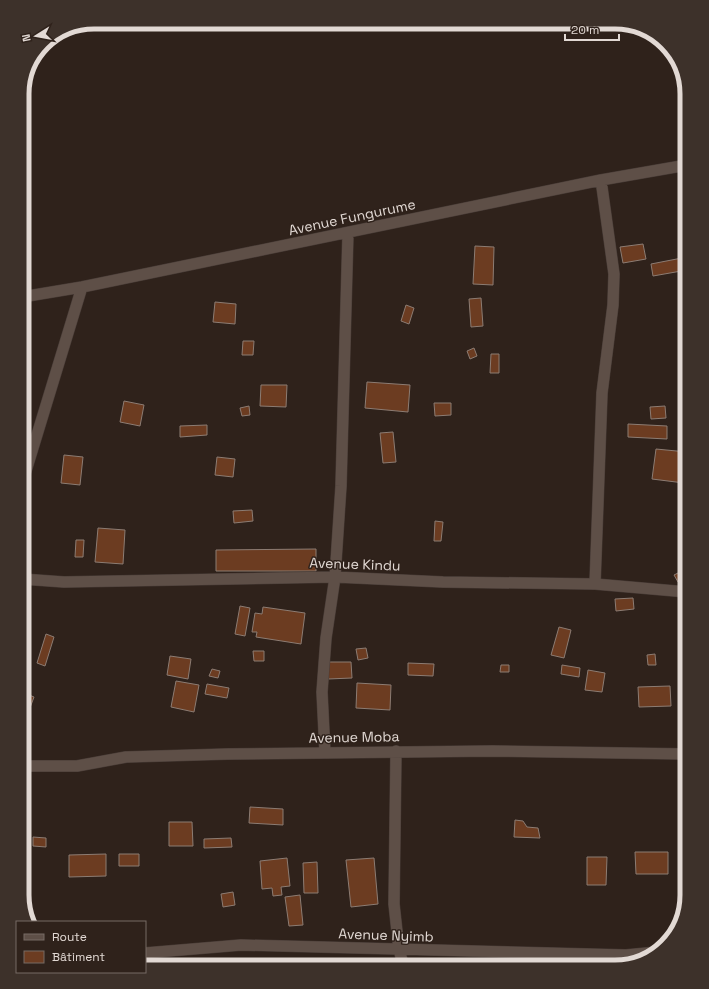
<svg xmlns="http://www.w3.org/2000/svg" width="709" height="989" viewBox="0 0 709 989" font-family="'Space Grotesk',sans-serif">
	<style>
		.building { fill: #6c3c21; stroke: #8c7c73 }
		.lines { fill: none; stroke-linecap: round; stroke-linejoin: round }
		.minor-casing { stroke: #483c37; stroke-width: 12 }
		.minor { stroke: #5e4f47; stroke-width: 11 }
		.labels { text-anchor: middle; stroke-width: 3; stroke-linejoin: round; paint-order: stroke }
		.street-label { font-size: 14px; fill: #e2d9d4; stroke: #2f221b }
		.rim { fill: none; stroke: #e2d9d4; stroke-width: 5 }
	</style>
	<rect width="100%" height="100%" fill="#2f221b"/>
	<!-- building -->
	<path class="building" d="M643 244 646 259 623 263 620 247Z
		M475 246 494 247 493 285 473 284Z
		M687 257V270L653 276 651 264Z
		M481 298 483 326 471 327 469 299Z
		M215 302 236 304 235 324 213 322Z
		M406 305 414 308 409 324 401 321Z
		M243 341H254L253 355H242Z
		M687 347V367H684Z
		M474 348 477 356 470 359 467 351Z
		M491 354H499V373H490Z
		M686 378H687V403H685Z
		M367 382 410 385 408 412 365 408Z
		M261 385H287L286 407 260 406Z
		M124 401 144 405 140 426 120 422Z
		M434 403H451V415L435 416Z
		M249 406 250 415 242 416 240 408Z
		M665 406 666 418 651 419 650 407Z
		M628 424 667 426V439L628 437Z
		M207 425V435L180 437V426Z
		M393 432 396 462 383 463 380 433Z
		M656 449 687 452 684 483 652 479Z
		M64 455 83 457 80 485 61 483Z
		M217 457 235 459 233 477 215 475Z
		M252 510 253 521 234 523 233 511Z
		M435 521 443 522 441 541H434Z
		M98 528 125 530 123 564 95 562Z
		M76 540H84L83 557H75Z
		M316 549V571H216V550Z
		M682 571 686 579 678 582 674 575Z
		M633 598 634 609 616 611 615 599Z
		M240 606 250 608 245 636 235 634Z
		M263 607 305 613 301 644 256 637 257 632H252L255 613 262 614Z
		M559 627 571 630 564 658 551 655Z
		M46 634 54 637 45 666 37 663Z
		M366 648 368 658 358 660 356 649Z
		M253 651H264V661H254Z
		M655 654 656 665H648L647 655Z
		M170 656 191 659 188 679 167 675Z
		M327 662H351L352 678 328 679Z
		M408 663 434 664 433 676 408 675Z
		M501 665H509V672H500Z
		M562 665 580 668 579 677 561 674Z
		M212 669 220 671 218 678 209 676Z
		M588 670 605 673 602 692 585 690Z
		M176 681 199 685 194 712 171 707Z
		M357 683 391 685 390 710 356 708Z
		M207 684 229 688 227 698 205 694Z
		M670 686 671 706 639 707 638 687Z
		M22 692 34 697 24 724 22 723Z
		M250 807 283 809V825L249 823Z
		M515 820 523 821 527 827 538 828 540 838 514 837Z
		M169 822H192L193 846H169Z
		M33 837 46 838V847L33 846Z
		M231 838 232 847 204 848V839Z
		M635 852H668V874H636Z
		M106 854V876L69 877V855Z
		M119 854H139V866H119Z
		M587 857H607L606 885H587Z
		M287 858 290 886 281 887 282 895 273 896 272 888 262 889 260 861Z
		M374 858 378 904 351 907 346 860Z
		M317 862 318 893H304L303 863Z
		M233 892 235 905 223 907 221 894Z
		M300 895 303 925 289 926 285 897Z"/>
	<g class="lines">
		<defs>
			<path id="minor" d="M22 297 82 287 601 180 687 165
				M22 484 82 287
				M22 579 64 582 335 577 443 582 595 584 687 592
				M595 584 602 393 613 305 614 274 601 180
				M396 751 394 904 399 950 404 967
				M325 753 322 692 326 638 335 577 341 486 348 233
				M22 766H77L126 757 228 754 492 751 687 754
				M145 953 241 945 626 955 657 952"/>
		</defs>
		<!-- minor casing -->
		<use href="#minor" class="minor-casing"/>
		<!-- minor -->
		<use href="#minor" class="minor"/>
	</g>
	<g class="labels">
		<!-- street labels -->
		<g class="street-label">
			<text transform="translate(352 217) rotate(-12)" y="5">Avenue Fungurume</text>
			<text transform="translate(355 564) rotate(2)" y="5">Avenue Kindu</text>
			<text transform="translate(354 737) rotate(-1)" y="5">Avenue Moba</text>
			<text transform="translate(386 935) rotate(2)" y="5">Avenue Nyimb</text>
		</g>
	</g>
	<!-- crop -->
	<path d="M0 0H709V989H0ZM94 29H615A65 65 0 0 1 680 94V895A65 65 0 0 1 615 960H94A65 65 0 0 1 29 895V94A65 65 0 0 1 94 29Z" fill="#3d312a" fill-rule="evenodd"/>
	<path class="rim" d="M94 29H615A65 65 0 0 1 680 94V895A65 65 0 0 1 615 960H94A65 65 0 0 1 29 895V94A65 65 0 0 1 94 29Z"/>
	<!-- legend -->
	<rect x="16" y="921" width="130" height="52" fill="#2f221b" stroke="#776b65"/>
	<rect x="24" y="934" width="20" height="6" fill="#5e4f47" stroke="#776b65"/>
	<text x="52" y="941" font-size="12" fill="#e2d9d4">Route</text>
	<rect x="24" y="951" width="20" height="12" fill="#6c3c21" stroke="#776b65"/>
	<text x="52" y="961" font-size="12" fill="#e2d9d4">Bâtiment</text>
	<!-- north arrow -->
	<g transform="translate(36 36) rotate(259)" stroke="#2f221b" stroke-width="3" paint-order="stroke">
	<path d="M0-3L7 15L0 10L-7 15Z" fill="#e2d9d4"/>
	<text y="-6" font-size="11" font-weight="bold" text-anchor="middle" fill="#e2d9d4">N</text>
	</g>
	<!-- scale -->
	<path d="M565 34v6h54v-6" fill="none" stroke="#e2d9d4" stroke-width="2"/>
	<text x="571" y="34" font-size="12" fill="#e2d9d4" stroke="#2f221b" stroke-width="3" paint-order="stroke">20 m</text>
</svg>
